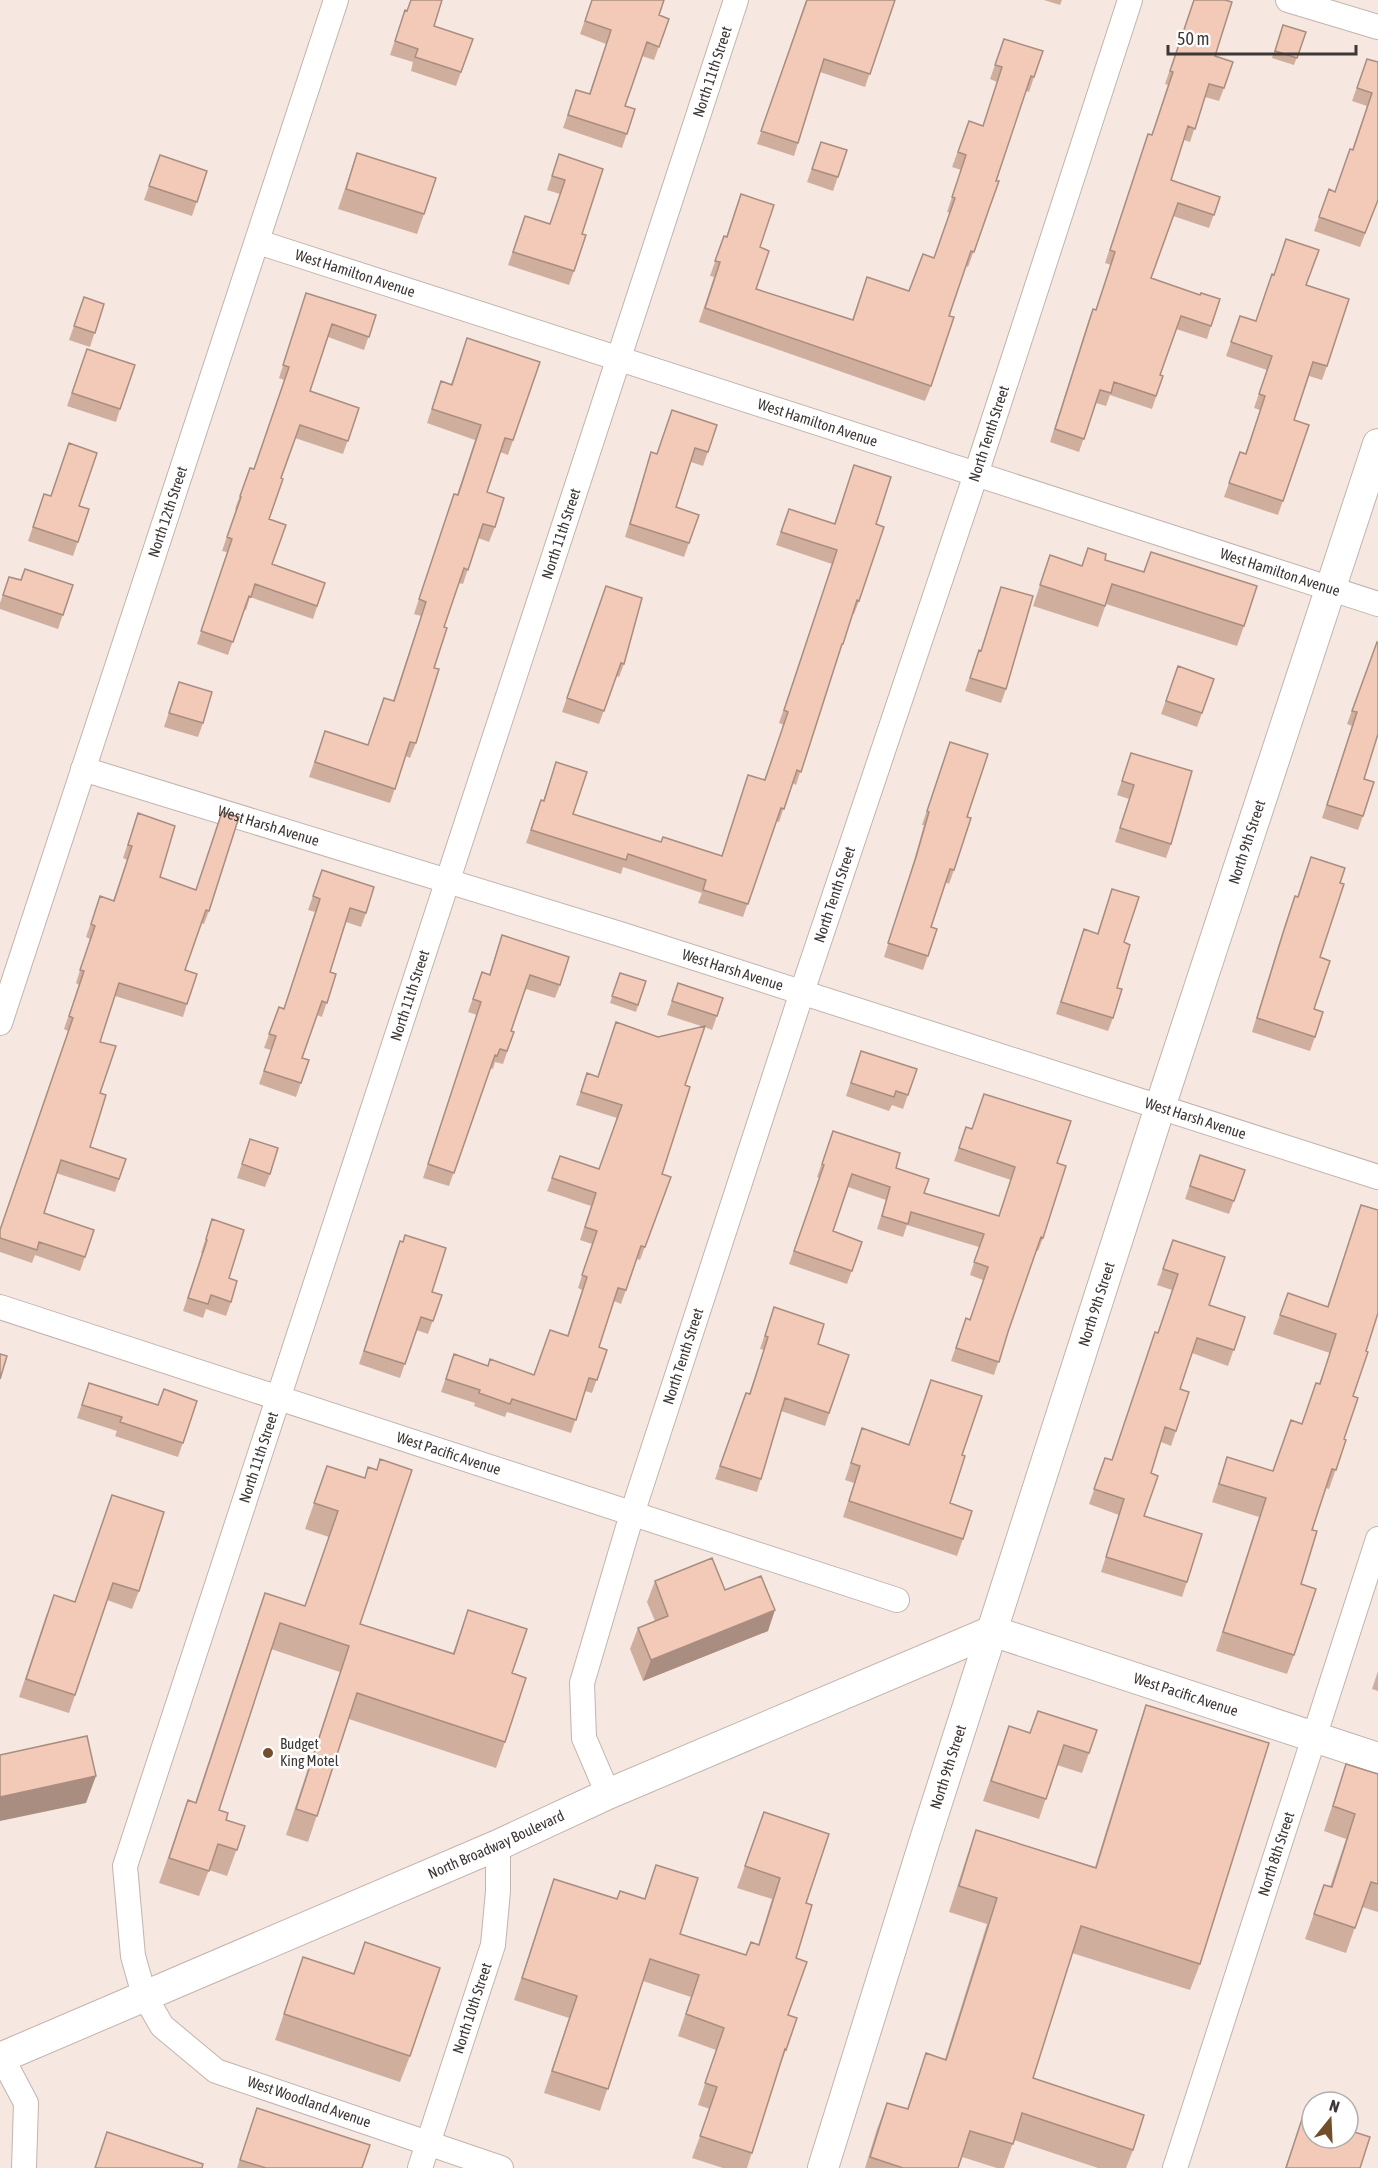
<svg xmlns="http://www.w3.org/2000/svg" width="1378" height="2168" viewBox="0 0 1378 2168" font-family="'Asap Condensed',sans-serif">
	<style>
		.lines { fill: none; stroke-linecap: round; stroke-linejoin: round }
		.minor-casing { stroke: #c2b4ae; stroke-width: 26 }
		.major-casing { stroke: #c2b4ae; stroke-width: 32 }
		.minor { stroke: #fff; stroke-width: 24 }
		.major { stroke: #fff; stroke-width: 30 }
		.wall { fill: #d0ae9d }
		.shaded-wall { fill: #a98d80 }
		.building { fill: #f2cab7; stroke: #a98d80; stroke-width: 1.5 }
		.poi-dot { fill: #744d2b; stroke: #fff; stroke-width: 2 }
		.labels { text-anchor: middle; stroke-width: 5; stroke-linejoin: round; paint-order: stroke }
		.street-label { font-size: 15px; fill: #3d3735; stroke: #fff }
		.poi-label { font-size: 15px; fill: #3d3735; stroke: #fff; text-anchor: start }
	</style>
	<rect width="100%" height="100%" fill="#f6e7e0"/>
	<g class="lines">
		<defs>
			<g id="minor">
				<path d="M1288 0 1378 27"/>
				<path id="s1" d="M258 242 1378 604"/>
				<path id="s2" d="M83 769 623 935 1378 1177"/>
				<path id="s3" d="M0 1023 336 0"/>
				<path id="s4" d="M0 1307 897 1600"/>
				<path id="s5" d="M608 1794 584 1738 582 1683 632 1514 802 992 976 474 1130 0"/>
				<path d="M0 2054 26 2103 24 2168"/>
				<path id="s6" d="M420 2168 493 1945 498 1891V1845"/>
				<path id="s7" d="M501 2168 216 2071 162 2026 144 1995 133 1956 125 1866 736 0"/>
				<path id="s8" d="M1175 2168 1378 1539"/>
			</g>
			<g id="major">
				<path id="s9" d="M992 1631 1378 1758"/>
				<path id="s10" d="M0 2058 498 1845 608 1794 992 1631"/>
				<path id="s11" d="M823 2168 924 1843 1160 1107 1378 444"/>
			</g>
		</defs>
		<!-- minor casing -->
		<use href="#minor" class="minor-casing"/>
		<!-- major casing -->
		<use href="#major" class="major-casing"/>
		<!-- minor -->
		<use href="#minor" class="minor"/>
		<!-- major -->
		<use href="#major" class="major"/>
	</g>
	<!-- wall -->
	<path class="wall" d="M411 0H442L434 26 473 39 456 86 411 71 413 62 390 55 405 10 407 11Z
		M592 0H664L659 15 669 19 654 60 642 56 625 106 635 109 622 148 563 128 576 90 589 94 606 44 580 34Z
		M806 0H895L865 87 820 72 794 156 757 144Z
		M1044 0H1062L1060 5Z
		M1194 0 1215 56 1224 88 1219 101 1205 97 1190 142 1184 140 1171 180 1220 197 1209 228 1173 216 1151 278 1211 326 1207 339 1176 329 1160 375 1163 376 1152 409 1110 395 1106 406 1096 403 1079 452 1050 442 1088 322 1093 309 1096 310 1111 265 1105 263 1144 147 1152 135 1168 85 1165 84Z
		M1283 25 1306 32 1294 65 1272 58Z
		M1004 39 1034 77 1029 92 1026 91 996 181 989 209 968 267 966 266 949 316 931 386 925 401 699 322 714 277 710 276 724 236 726 237 741 194 760 247 756 289 852 320 867 277 909 291 934 258 950 213 947 212 961 170 952 167 969 121 983 126 997 82 990 79Z
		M1367 59 1378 62V200L1360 247 1314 231 1329 189 1335 192 1352 150 1367 106 1352 101Z
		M821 142 847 150 833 191 807 182Z
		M357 153 424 214 417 234 338 209Z
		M559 154 582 234 574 271 569 285 508 265 525 216 550 224 560 194 547 190Z
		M160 155 207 171 192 216 144 200Z
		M1306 285 1327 366 1322 380 1309 376 1294 420 1309 425 1278 515 1224 497 1240 452 1245 454 1260 410 1254 408 1267 370 1226 356 1240 316 1255 321Z
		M306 293 376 315 364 350 328 337 310 391 359 408 343 454 295 438 281 478 269 519 272 564 325 583 313 619 250 597 246 610 244 609 228 655 197 644 227 552 222 551 236 510 235 509 250 468 254 469 284 380 279 378Z
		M84 297 104 304 90 347 69 340Z
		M467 338 540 362 508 455 500 452 487 492 495 527 489 542 478 538 463 584 459 583 444 627 416 743 410 758 406 756 390 803 309 777 325 731 368 745 393 701 421 616 414 614 449 508 457 495 475 440 427 423 441 381 451 384Z
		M87 349 120 409 116 422 67 406Z
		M717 425 703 466 691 462 676 507 689 543 684 557 625 537 651 452 657 454Z
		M854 465 876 524 859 601 854 614H853L838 657H837L796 785 792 783 779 822 776 821 743 917 698 903 702 893 623 867 621 874 526 843 541 800 543 801 556 762 573 814 661 842 721 856 764 780 784 725 779 723 832 564 776 545 784 522 789 509 834 524Z
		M44 494 89 509 73 556 28 541Z
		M1088 548 1105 560 1143 572 1151 552 1244 626 1237 646 1106 604 1098 627 1033 606 1050 555 1082 566Z
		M9 577 21 580 73 585 58 629 0 609V603Z
		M606 586 624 664 619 677 616 676 599 724 562 712Z
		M1001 587 1006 689 1001 703 965 691 979 650 981 651Z
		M1377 642 1364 779 1363 816 1358 830 1322 818 1352 726 1347 724Z
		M1178 666 1214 679 1197 727 1161 714Z
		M179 682 203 723 198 737 164 727Z
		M950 742 967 817 954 870 949 884 945 882 931 927 937 929 923 970 884 957 911 871 924 825H922Z
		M1131 753 1171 844 1166 858 1115 842 1129 799 1117 795Z
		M138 813 160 877 209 911 204 924 201 923 185 970 187 1004 183 1017 115 996 100 1042V1093L90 1147 126 1159 115 1192 56 1173 44 1213 85 1257 80 1271 35 1255 32 1263 0 1252V1229L68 1031 64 1029 79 985 76 983 90 939 86 937 100 896 113 901 127 860 123 858Z
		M1311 857 1340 883 1320 957 1314 1009 1315 1037 1310 1051 1252 1032 1278 946 1290 910 1298 897Z
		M322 870 366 913 361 927 346 922 330 972 336 974 322 1017 317 1015 302 1058 309 1060 296 1097 259 1084 271 1050 264 1048 279 1007 284 1008 315 912 308 910Z
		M1112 889 1124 942 1113 1018 1108 1031 1056 1014 1084 929 1097 934Z
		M502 935 560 985 555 998 526 989 511 1031 514 1032 503 1064 495 1062 493 1069 490 1068 449 1186 423 1178 477 1015 468 1012 482 972 489 975Z
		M620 973 646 981 636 1012 610 1003Z
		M678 983 723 998 712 1030 705 1027 685 1085 662 1174 671 1177 640 1260 637 1259 621 1304 614 1301 599 1347 607 1350 592 1393 585 1391 571 1433 507 1412 505 1417 474 1406 475 1403 441 1392 454 1354 488 1366 534 1375 567 1336 582 1290 578 1288 592 1244 580 1240 591 1206 547 1191 560 1156 599 1169 617 1118 576 1105 587 1073 598 1077 616 1022 658 1037 704 1027 667 1015Z
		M861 1051 917 1069 903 1109 892 1105 889 1111 846 1096Z
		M966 1127 1057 1163 1043 1238 1038 1251 1036 1250 1008 1332 994 1375 951 1361 966 1318 970 1320 983 1280 970 1275 979 1247 907 1225 903 1237 877 1229 886 1200 848 1187 833 1231 862 1242 847 1284 789 1264 819 1178 817 1177 833 1131 896 1168 924 1193 999 1216 1011 1180 954 1161Z
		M250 1139 270 1174 265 1187 237 1178Z
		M1200 1155 1245 1170 1229 1214 1185 1199Z
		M1361 1205 1366 1351 1353 1396 1344 1439 1346 1440 1329 1489 1326 1488 1312 1530 1301 1584 1294 1655 1287 1674 1216 1651 1259 1517 1212 1502 1227 1457 1273 1471 1302 1424 1316 1383 1319 1384 1330 1353 1273 1334 1288 1293 1327 1307Z
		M212 1219 231 1302 226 1316 206 1309 203 1318 183 1311 202 1253H201Z
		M1173 1240 1209 1305 1245 1317 1228 1366 1192 1353 1180 1389 1176 1431 1171 1446 1161 1442 1151 1473 1144 1516 1187 1582 1182 1597 1101 1572 1119 1515 1089 1504 1105 1458 1112 1460 1158 1333 1172 1290 1157 1285Z
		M400 1241 432 1292 442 1295 428 1334 416 1330 400 1378 359 1364Z
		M774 1307 818 1344 849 1355 825 1426 781 1411 757 1492 715 1479 746 1393 749 1394 764 1350 760 1349Z
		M89 1383 158 1405 197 1401 178 1457 115 1436 117 1431 77 1418Z
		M862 1428 909 1444 962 1455 950 1503 963 1539 957 1556 843 1517 854 1483 845 1480Z
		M327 1466 364 1478 360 1624 453 1653 468 1610 512 1673 505 1742 496 1768 349 1719 308 1842 286 1835 340 1672 271 1649 219 1810 226 1820 245 1826 227 1876 209 1870 199 1896 159 1883 188 1800 195 1803 256 1618 265 1593 305 1606 329 1537 305 1529Z
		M112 1495 139 1591 132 1609 107 1600 69 1713 19 1697 47 1613 75 1602Z
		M655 1581 725 1590 768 1631 643 1681 630 1649 638 1628 655 1621 647 1602Z
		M1378 1671V1691L1372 1689Z
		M1146 1705 1200 1964 1190 1990 1072 1953 1033 2078 1133 2150 1126 2168H1098L1014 2140 1004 2168H997L962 2157 958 2168H865L877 2129 887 2103 907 2109 926 2053 945 2059 987 1924 949 1912 967 1856 976 1830 1095 1867 1137 1731Z
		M1038 1711 1089 1753 1082 1773 1057 1765 1039 1819 983 1801 1009 1726 1030 1733Z
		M1346 1764 1378 1774V1912L1362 1907 1346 1953 1305 1939 1324 1885 1330 1887 1346 1839 1324 1831Z
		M764 1812 806 1903 796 1958 788 2015 797 2018 778 2071 747 2168H723L692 2158 710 2109 698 2105 716 2050 678 2036 691 1997 643 1981 600 2111 544 2093 569 2018 514 2000 554 1879 617 1899H644L656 1865 680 1934 746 1955 758 1945 772 1899 737 1888Z
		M365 1942 410 2056 400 2082 275 2040 303 1957 353 1974Z
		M257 2108 362 2168H237Z
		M1303 2116 1360 2168H1285Z"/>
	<!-- shaded-wall -->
	<path class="shaded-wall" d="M775 1610 768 1631 643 1681 651 1660Z
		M96 1776 86 1803 0 1821V1797Z"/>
	<!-- building -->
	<path class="building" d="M411 0H442L434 26 473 39 461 72 415 57 418 49 395 41 405 10 407 11Z
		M592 0H664L659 15 669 19 659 47 647 42 625 106 635 109 627 134 568 115 576 90 590 94 611 30 585 21Z
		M807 0H895L870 74 824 59 798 143 761 131Z
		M1194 0H1225L1232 2 1215 56 1233 62 1224 88 1209 84 1195 129 1188 126 1171 180 1220 197 1214 215 1178 203 1151 278 1200 295 1201 293 1220 299 1211 326 1181 316 1160 375 1163 376 1156 396 1114 382 1111 393 1100 390 1084 439 1055 429 1093 309 1096 310 1115 252 1110 250 1148 134 1152 135 1173 72 1170 71Z
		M1283 25 1306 32 1297 58 1275 51Z
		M1004 39 1043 51 1034 77 1031 76 996 181H999L989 209 974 252 971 251 949 316 954 317 931 386 705 308 720 262 715 261 724 236 727 237 741 194 774 205 760 247 769 251 756 289 853 320 867 277 909 291 923 254 934 258 955 198 952 197 966 155 958 152 969 121 983 126 1002 67 995 65Z
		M1367 59 1378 62V200L1365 233 1319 217 1329 189 1335 192 1350 149 1353 150 1372 93 1357 88Z
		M821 142 847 150 838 177 812 169Z
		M357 153 436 178 424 214 346 189Z
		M559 154 603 169 582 234 586 235 574 271 513 252 525 216 550 224 565 180 552 176Z
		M160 155 207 171 197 202 149 186Z
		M1286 239 1319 250 1306 285 1349 299 1327 366 1313 362 1294 420 1309 425 1283 501 1229 483 1240 452 1246 454 1265 396 1259 394 1272 356 1231 342 1240 316 1256 321 1272 274 1274 275Z
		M306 293 376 315 369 337 332 324 310 391 359 408 348 441 300 425 281 478 283 479 269 519 286 525 272 564 325 583 317 606 255 584 251 597 249 596 233 642 201 631 232 539 227 537 241 497 240 496 250 468 254 469 289 367 283 365Z
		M84 297 104 304 95 333 74 326Z
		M467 338 540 362 513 440 505 438 487 492 504 498 495 527 483 524 468 570 464 568 444 627 447 628 434 668 439 669 416 743 410 742 395 789 315 762 325 731 368 745 384 698 394 701 426 602 419 599 454 494 458 495 481 425 432 409 441 381 452 385Z
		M87 349 135 365 120 409 72 393Z
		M672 410 717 425 708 452 695 448 676 507 699 515 689 543 630 524 651 452 657 454Z
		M69 443 97 453 79 506 89 509 78 542 33 527 44 494 51 496Z
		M854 465 891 477 876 524 884 527 859 601 857 600 843 644H842L801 772 797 770 784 809 781 808 748 904 703 890 706 880 628 854 626 860 531 830 541 800 544 801 556 762 587 772 573 814 661 842 663 837 722 856 748 775 765 780 788 712 784 710 837 550 781 532 789 509 835 524Z
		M1088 548 1106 554 1105 560 1144 572 1151 552 1257 586 1244 626 1112 584 1105 606 1040 585 1050 555 1082 566Z
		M25 569 73 585 63 615 3 595 9 577 21 580Z
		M606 586 642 598 624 664 621 663 604 711 567 698Z
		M1001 587 1033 596 1006 689 970 678 979 650 981 651Z
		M1377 642 1378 643V734L1364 779 1374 782 1363 816 1327 805 1357 712 1352 711Z
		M1178 666 1214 679 1202 713 1166 701Z
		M179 682 212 692 203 723 169 713Z
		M950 742 988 754 967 817 971 818 954 870 950 869 931 927 937 929 928 956 888 943 916 857 929 812 927 811Z
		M1131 753 1192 771 1171 844 1120 828 1134 785 1122 781Z
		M222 812 239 817 209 911 206 910 185 970 197 974 187 1004 119 983 100 1042 116 1046 100 1093 106 1095 90 1147 126 1159 119 1179 61 1160 44 1213 94 1230 85 1257 39 1242 37 1250 0 1238V1230L73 1018 69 1016 84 971 80 970 95 926 91 924 100 896 114 901 132 846 128 845 138 813 175 826 160 877 196 890Z
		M1311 857 1345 868 1340 883 1344 884 1320 957 1330 961 1314 1009 1323 1012 1315 1037 1257 1018 1283 933 1295 896 1298 897Z
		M322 870 374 887 366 913 350 908 330 972 336 974 327 1003 322 1001 302 1058 309 1060 301 1083 264 1071 276 1036 269 1034 279 1007 284 1009 320 899 313 896Z
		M1112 889 1139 897 1124 942 1130 945 1117 988 1122 989 1113 1018 1061 1002 1084 929 1098 934Z
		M502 935 569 957 560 985 530 975 511 1031 514 1032 507 1051 500 1049 497 1056 495 1055 454 1173 428 1164 481 1002 473 999 482 972 490 975Z
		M620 973 646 981 638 1005 612 996Z
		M678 983 723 998 717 1016 672 1001Z
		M616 1022 658 1037 705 1026 685 1085 690 1087 662 1174 671 1177 645 1247 641 1246 626 1290 618 1288 599 1347 607 1350 597 1380 589 1378 576 1420 512 1399 510 1404 479 1393 480 1390 446 1379 454 1354 488 1366 490 1359 534 1375 550 1330 568 1336 587 1277 582 1275 597 1231 585 1227 596 1193 552 1178 560 1156 599 1169 622 1105 581 1092 587 1073 598 1077Z
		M861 1051 917 1069 908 1095 896 1091 894 1097 851 1083Z
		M984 1094 1071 1121 1057 1163 1066 1166 1043 1238 1041 1237 1008 1332 999 1362 956 1348 966 1318 970 1320 988 1267 974 1262 984 1234 911 1212 908 1224 882 1216 890 1187 852 1174 833 1231 862 1242 852 1271 794 1251 824 1165 822 1164 833 1131 900 1153 896 1168 929 1179 924 1193 999 1216 1015 1167 959 1148 966 1127 972 1129Z
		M250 1139 278 1148 270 1174 242 1164Z
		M1200 1155 1245 1170 1234 1201 1190 1186Z
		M1361 1205 1378 1210V1313L1366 1351 1368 1352 1353 1396 1358 1398 1344 1439 1346 1440 1336 1470 1332 1469 1312 1530 1317 1531 1301 1584 1316 1589 1294 1655 1223 1632 1266 1498 1219 1484 1227 1457 1273 1471 1291 1420 1302 1424 1316 1383 1320 1384 1336 1334 1280 1315 1288 1293 1328 1307Z
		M212 1219 244 1230 229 1278 237 1281 231 1302 211 1295 208 1304 188 1298 207 1240 206 1239Z
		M405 1235 446 1248 432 1292 442 1295 433 1321 421 1317 405 1364 364 1351 400 1241 403 1242Z
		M1173 1240 1225 1257 1209 1305 1245 1317 1234 1350 1197 1338 1180 1389 1189 1392 1176 1431 1165 1427 1151 1473 1158 1476 1144 1516 1202 1534 1187 1582 1106 1557 1124 1499 1094 1489 1105 1458 1112 1460 1155 1332 1158 1333 1178 1274 1163 1269Z
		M774 1307 824 1324 818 1344 849 1355 829 1413 785 1398 761 1479 720 1466 746 1393 750 1394 768 1337 765 1336Z
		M0 1354 7 1356 0 1379Z
		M931 1380 982 1396 962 1455 965 1456 950 1503 972 1511 963 1539 849 1501 860 1466 851 1463 862 1428 909 1445Z
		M89 1383 158 1405 164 1389 197 1401 183 1443 120 1422 122 1417 82 1405Z
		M380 1459 412 1470 360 1624 454 1654 468 1610 527 1629 512 1673 526 1678 505 1742 357 1693 317 1816 296 1809 349 1646 280 1623 219 1810 228 1813 226 1820 245 1826 237 1850 218 1844 209 1871 169 1858 188 1800 196 1803 265 1593 305 1606 338 1511 314 1503 327 1466 365 1478 368 1467 377 1470Z
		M112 1495 164 1512 139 1591 113 1583 75 1695 26 1679 54 1595 75 1602Z
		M712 1558 725 1590 761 1576 775 1610 651 1660 638 1628 668 1616 655 1581Z
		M1146 1705 1269 1743 1200 1964 1081 1926 1033 2078 1144 2115 1133 2150 1022 2113 1013 2144 970 2131 958 2168H903L870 2157 887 2103 908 2109 926 2053 946 2060 997 1898 959 1886 976 1830 1096 1868Z
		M1038 1711 1097 1730 1089 1753 1064 1745 1046 1799 991 1781 1009 1726 1030 1733Z
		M87 1736 96 1776 0 1797V1755Z
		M1346 1764 1378 1774V1884L1371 1882 1355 1928 1314 1914 1324 1885 1332 1887 1355 1814 1333 1806Z
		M764 1812 829 1834 806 1903 812 1905 796 1958 807 1962 788 2015 797 2018 786 2050 785 2049 752 2153 700 2136 717 2087 705 2083 724 2028 686 2014 699 1975 650 1959 608 2089 552 2071 577 1996 522 1978 554 1879 617 1899 620 1891 645 1899 656 1865 698 1878 680 1934 746 1955 751 1942 759 1945 780 1878 745 1866Z
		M365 1942 440 1968 410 2056 284 2014 303 1957 354 1974Z
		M257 2108 370 2145 362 2168H266L240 2160Z
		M1303 2116 1312 2119V2138H1348V2130L1370 2137 1360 2168H1286Z
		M107 2132 203 2164 202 2168H95Z"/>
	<!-- markers -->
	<circle class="poi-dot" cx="268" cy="1753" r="6"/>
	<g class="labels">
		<!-- street labels -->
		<g class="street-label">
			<text dy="5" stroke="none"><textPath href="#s7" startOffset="2426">North 11th Street</textPath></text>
			<text dy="5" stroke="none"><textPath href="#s1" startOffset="102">West Hamilton Avenue</textPath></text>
			<text dy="5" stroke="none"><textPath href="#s1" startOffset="588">West Hamilton Avenue</textPath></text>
			<text dy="5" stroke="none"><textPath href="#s5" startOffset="1430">North Tenth Street</textPath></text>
			<text dy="5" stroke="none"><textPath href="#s3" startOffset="538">North 12th Street</textPath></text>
			<text dy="5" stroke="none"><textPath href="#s7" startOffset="1940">North 11th Street</textPath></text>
			<text dy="5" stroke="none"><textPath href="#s1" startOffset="1074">West Hamilton Avenue</textPath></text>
			<text dy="5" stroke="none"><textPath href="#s2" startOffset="194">West Harsh Avenue</textPath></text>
			<text dy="5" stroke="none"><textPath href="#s11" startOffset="1392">North 9th Street</textPath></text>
			<text dy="5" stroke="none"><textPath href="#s5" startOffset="944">North Tenth Street</textPath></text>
			<text dy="5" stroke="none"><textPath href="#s2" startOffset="680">West Harsh Avenue</textPath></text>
			<text dy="5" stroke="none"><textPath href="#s7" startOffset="1454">North 11th Street</textPath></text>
			<text dy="5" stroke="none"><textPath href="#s2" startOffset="1166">West Harsh Avenue</textPath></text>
			<text dy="5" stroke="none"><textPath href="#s11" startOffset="906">North 9th Street</textPath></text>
			<text dy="5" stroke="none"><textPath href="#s5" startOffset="458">North Tenth Street</textPath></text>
			<text dy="5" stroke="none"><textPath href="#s4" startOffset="472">West Pacific Avenue</textPath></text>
			<text dy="5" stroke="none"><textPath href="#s7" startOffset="968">North 11th Street</textPath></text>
			<text dy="5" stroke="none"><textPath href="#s9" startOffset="204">West Pacific Avenue</textPath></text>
			<text dy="5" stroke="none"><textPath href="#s11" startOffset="420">North 9th Street</textPath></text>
			<text dy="5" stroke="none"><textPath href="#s10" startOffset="540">North Broadway Boulevard</textPath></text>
			<text dy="5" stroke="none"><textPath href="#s8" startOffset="330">North 8th Street</textPath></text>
			<text dy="5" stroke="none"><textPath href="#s6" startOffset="168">North 10th Street</textPath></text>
			<text transform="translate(309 2102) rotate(19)" y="5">West Woodland Avenue</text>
		</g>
		<!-- poi labels -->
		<g class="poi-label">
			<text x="280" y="1749">Budget<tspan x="280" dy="17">King Motel</tspan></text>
		</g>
	</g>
	<!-- north arrow -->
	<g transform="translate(1330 2120) rotate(18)"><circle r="28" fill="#ffffff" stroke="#b1afae" stroke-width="1.5"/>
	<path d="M0-4.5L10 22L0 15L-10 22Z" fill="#744d2b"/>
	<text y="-9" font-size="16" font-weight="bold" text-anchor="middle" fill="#3d3735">N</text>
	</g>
	<!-- scale -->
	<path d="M1168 45v9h188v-9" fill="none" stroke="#3d3735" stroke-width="3"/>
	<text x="1177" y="45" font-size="18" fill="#3d3735" stroke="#ffffff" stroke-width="4.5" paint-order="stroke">50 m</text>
</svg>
